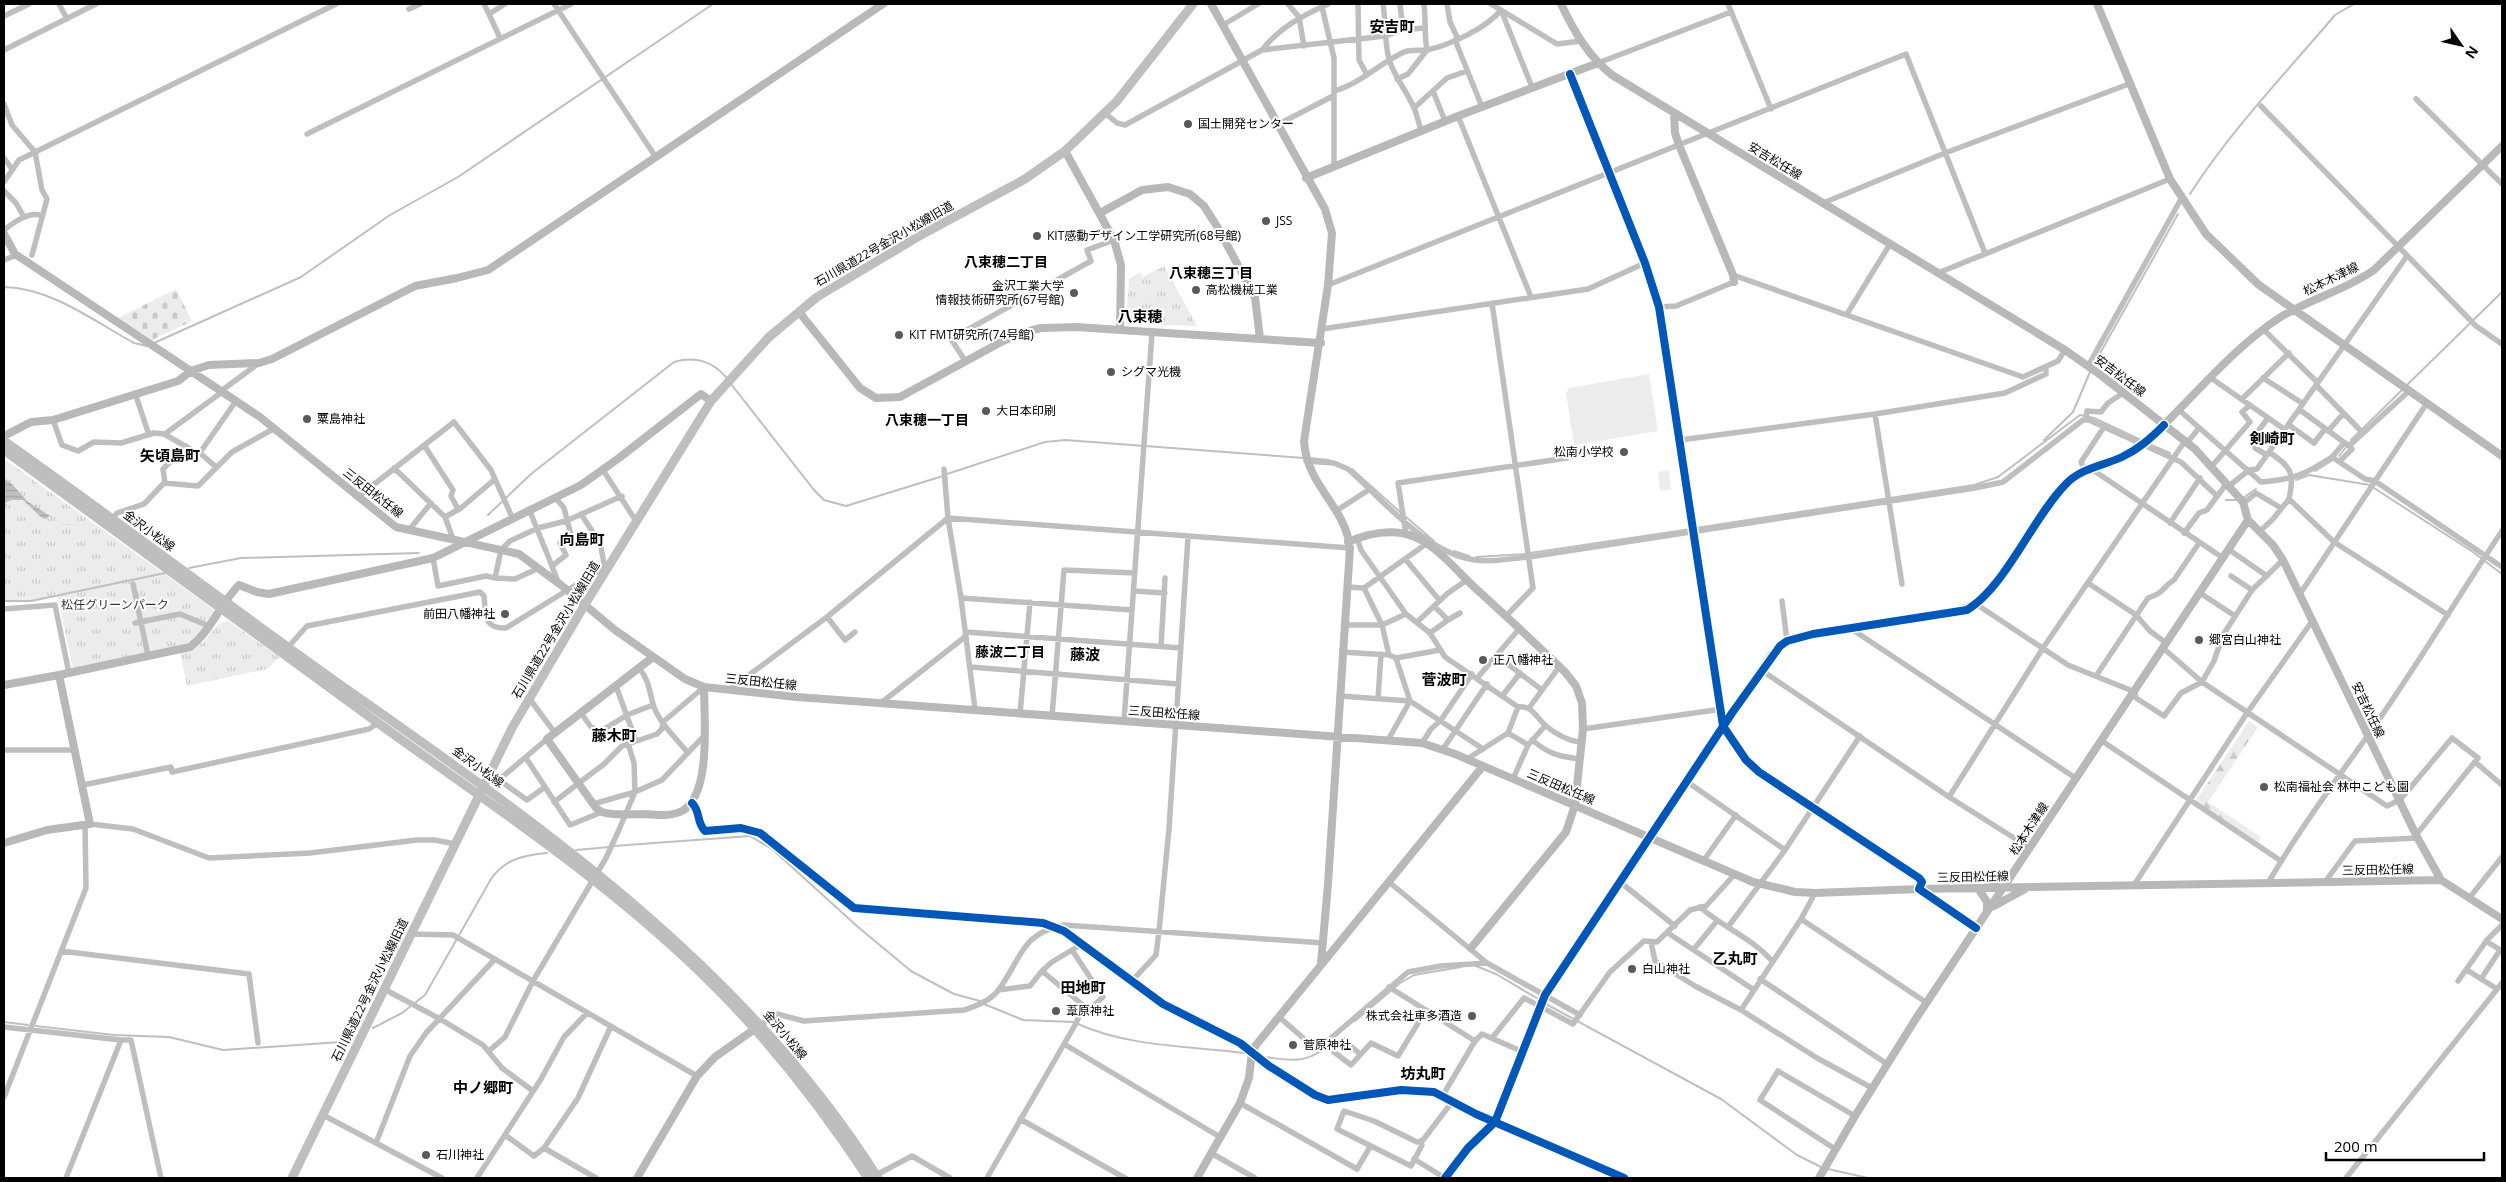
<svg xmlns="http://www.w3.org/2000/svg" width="2506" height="1182" viewBox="0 0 2506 1182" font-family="'Open Sans','Noto Sans JP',sans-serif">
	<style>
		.grass { fill: #ececec }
		.forest { fill: url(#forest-firs) }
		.cemetery { fill: url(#cemetery-stones) }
		.park { fill: url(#park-tufts) }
		.water { fill: url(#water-rules) }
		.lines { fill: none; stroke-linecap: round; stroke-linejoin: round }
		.stream { stroke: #bfbfbf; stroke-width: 2 }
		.street { stroke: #bebebe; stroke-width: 5.5 }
		.secondary { stroke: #b8b8b8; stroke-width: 8 }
		.primary { stroke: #bebebe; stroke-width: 9 }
		.cycleway-casing { stroke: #fff; stroke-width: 11 }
		.cycleway { stroke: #0057b8; stroke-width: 8 }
		.poi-dot { fill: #595959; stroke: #fff; stroke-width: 2 }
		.labels { text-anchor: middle; stroke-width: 4; stroke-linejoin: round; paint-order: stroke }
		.poi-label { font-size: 12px; fill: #000; stroke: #fff; text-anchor: start }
		.street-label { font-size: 12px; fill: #000; stroke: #fff }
		.park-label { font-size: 12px; fill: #333; stroke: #fff }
		.neighbourhood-label { font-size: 14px; font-weight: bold; fill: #000; stroke: #fff }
		.quarter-label { font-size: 15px; font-weight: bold; fill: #000; stroke: #fff }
	</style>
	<defs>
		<pattern id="forest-firs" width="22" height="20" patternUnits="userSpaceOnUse" patternTransform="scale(1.25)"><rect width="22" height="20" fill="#ececec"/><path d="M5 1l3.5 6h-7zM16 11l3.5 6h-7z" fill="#c9c9c9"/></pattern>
		<pattern id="cemetery-stones" width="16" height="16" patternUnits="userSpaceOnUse" patternTransform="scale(1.25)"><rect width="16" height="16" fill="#ececec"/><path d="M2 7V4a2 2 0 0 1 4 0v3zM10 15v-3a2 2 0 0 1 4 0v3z" fill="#c9c9c9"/></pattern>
		<pattern id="park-tufts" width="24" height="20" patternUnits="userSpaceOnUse" patternTransform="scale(1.25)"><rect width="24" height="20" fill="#ececec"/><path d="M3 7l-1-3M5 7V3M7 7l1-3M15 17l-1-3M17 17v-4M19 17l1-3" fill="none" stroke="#c9c9c9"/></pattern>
		<pattern id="water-rules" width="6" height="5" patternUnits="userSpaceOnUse" patternTransform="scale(1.25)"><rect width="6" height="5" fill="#bfbfbf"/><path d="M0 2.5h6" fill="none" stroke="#a2a2a2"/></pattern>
	</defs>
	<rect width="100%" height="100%" fill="#fff"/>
	<!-- grass -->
	<path class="grass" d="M1649 374 1658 431 1574 445 1566 393 1569 388Z
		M1669 470 1671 489 1660 491 1658 472Z"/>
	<!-- forest -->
	<path class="forest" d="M2249 721 2258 727 2208 802 2261 837 2257 843 2195 802Z"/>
	<!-- cemetery -->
	<path class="cemetery" d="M176 289 192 321 152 340 118 318Z"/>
	<!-- park -->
	<path class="park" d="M1164 266 1197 326 1126 324 1129 279 1140 272 1143 277Z
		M4 459 216 611 198 638 183 645 73 668 57 594 34 601 4 600Z
		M228 621 280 657 267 669 187 686 180 653C210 649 207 625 228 621Z"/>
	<!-- water -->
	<path class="water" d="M4 479 11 483 27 501 58 521 67 525 77 524C64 527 60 521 49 516L46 519 42 518 23 500H12L4 503Z"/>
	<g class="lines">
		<!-- stream -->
		<path class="stream" d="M2190 194C2231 130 2285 74 2335 15L2354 4
			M4 287C51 288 94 321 134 343L147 346
			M154 343 301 277 390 215 458 177 713 4
			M2094 364 2178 214
			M731 384 814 490 824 500 846 506 943 476
			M2406 386 2502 292
			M2044 440 2073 412 2090 372
			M2351 440 2403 389
			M2149 444 2170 453
			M2339 456 2347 446
			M1309 458 1329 460
			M1352 469 1400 512
			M2315 471 2333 460
			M947 474 1045 442 1065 440 1304 458
			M2296 480 2309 475 2370 485
			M2374 488 2473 552 2502 574
			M2243 498 2256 489
			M2226 500H2238
			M488 515 531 474 674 362C696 356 712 361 727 378
			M1406 517 1434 541
			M1696 528 1974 485 1998 477 2080 415 2094 418 2143 441
			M1454 551 1469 556
			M1530 553 1691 529
			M1476 557 1526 554
			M189 568 241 558 419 553
			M4 601H31L165 573
			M614 846 750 836 772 849 858 927 911 971 954 994 980 1001
			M576 850 610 847
			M1476 966 1496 974 1540 1000
			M1544 1003 1721 1099 1797 1155 1823 1168
			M984 1004 1023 1020 1074 1022
			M1355 1021 1400 983 1414 975 1461 967
			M4 1022 28 1025
			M1078 1024C1129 1047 1190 1046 1245 1053
			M36 1026 114 1035 169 1037 223 1050 341 1042 351 1039
			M373 1028 402 1013 425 995 491 879C505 859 524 855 547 853
			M1264 1057C1284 1059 1302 1064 1319 1052
			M1828 1169 1868 1178"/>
		<!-- street -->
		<path class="street" d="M59 4 67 19
			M484 4 489 14
			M554 4 655 156
			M1288 4 1299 17 1304 46
			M1358 4 1359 60 1367 75
			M1383 4C1386 22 1384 40 1389 59 1394 77 1407 91 1414 108 1417 115 1419 123 1421 131
			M1400 4 1403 30
			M1447 4 1450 22 1458 39
			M1491 4 1557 44 1581 41
			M1728 4 1771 109
			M1322 7 1334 58V166
			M409 9 420 4
			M1501 10 1532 87
			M4 16 29 4
			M1223 25 1258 4
			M500 38 489 14 505 4
			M1455 40 1482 107
			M4 50 96 4
			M1262 50 1385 36 1403 30 1423 28
			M1598 63 1731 12
			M1397 79 1408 74 1427 50C1424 34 1426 20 1424 4
			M1334 91C1360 84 1380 63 1404 52 1412 49 1420 51 1427 50 1450 45 1487 28 1501 10
			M1433 91 1445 121
			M2416 99 2502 184
			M4 104 12 125 35 152 42 190 47 199 32 255
			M2261 106 2476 326 2502 344
			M1414 108 1447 78 1467 71
			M1105 113 1117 123 1125 125 1262 50C1280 27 1302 16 1328 4
			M1458 116 1531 297
			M1277 125 1333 96
			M307 134 571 4
			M4 158 12 169
			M4 182 19 160 336 4
			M4 191 16 203 24 217
			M1823 203 1945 153 2129 84
			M4 230C13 223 30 210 42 216
			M4 260 17 255
			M1938 273 2170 179
			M1733 275 2023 377 2058 361 2065 350
			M1328 285 1906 54 1985 253
			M1492 303 1533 588 1506 616
			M1659 307 1676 306 1734 282
			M1847 314 1890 244
			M1322 329 1588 289 1645 263
			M2264 330 2317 382
			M966 362 951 339 1091 261 1087 250 1114 240
			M2088 366 2181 199
			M2211 378 2284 429
			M2263 378 2302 403
			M2316 385 2363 433
			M221 391 259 363
			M135 393 149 435
			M2242 399 2289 353
			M2179 410 2261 482C2295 479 2304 475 2332 457L2365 479 2375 481 2502 567
			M2300 410 2349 446
			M1875 414 1902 584
			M53 420 62 445 78 451 94 442 121 443 154 433 164 434 199 454 236 401
			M2086 420 2087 411 2101 412 2108 403 2123 393
			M2289 425 2314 443 2325 429
			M2328 431 2343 414
			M165 434 222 392
			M1680 440 1875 414 2005 393 2046 374V368
			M2187 443 2199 428
			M424 445 453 490 451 496 458 509
			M2269 452C2291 467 2295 472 2289 499
			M200 453 216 467
			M2267 455 2255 448 2253 438 2268 418
			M2332 457 2344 443
			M1306 461 1334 463 1348 469C1383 500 1427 554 1475 560 1493 563 1511 558 1529 557L1975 488 2003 482 2083 420H2089L2181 462 2217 496
			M2340 461 2352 449 2349 446 2409 391
			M2212 466 2250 422 2242 412 2250 405
			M394 468 445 517
			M2090 468 2223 558
			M944 469 948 518 961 598 975 709
			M603 470 636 521
			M2085 471 2081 462 2104 427
			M165 483 163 469 186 446
			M2229 486 2249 470 2257 469 2407 256
			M359 496 454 422 491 470 512 517
			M555 497 564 508 571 535 560 543 566 555 552 566 558 582
			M2244 503 2256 493 2281 508
			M529 509 552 566
			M1336 511 1370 489
			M581 514 600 543 605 568
			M112 519 117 513 144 504 164 483 198 486 232 452 275 428
			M2170 523 2200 478
			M409 530 431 503
			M2259 532 2273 519 2289 499 2334 542 2448 615
			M2184 533 2199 513 2207 510 2227 483
			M1406 534 1398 483 1567 458
			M1357 538 1361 550 1406 614 1430 633 1445 657 1518 707C1532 705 1537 718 1546 726 1554 733 1570 742 1581 742
			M453 539 445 517 461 508 495 479
			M2228 549 2267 576
			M433 558 438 586 486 576 495 578
			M1406 560 1440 601
			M539 568 515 579 495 578 501 550 510 541 538 528 566 521 622 496
			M2231 576 2252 590
			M2088 583 2136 615 2150 631 2166 643
			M133 584 148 656
			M1347 587 1364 588 1426 544
			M1364 588 1382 625 1389 655 1396 658 1410 701 1483 749
			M1134 591 1165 593
			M2200 593 2235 616
			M2300 594 2427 403
			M961 598 1132 610
			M1782 601 1787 641
			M1976 604 2068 665 2135 692 2136 698 2164 716 2181 693 2202 682 2214 661 2223 635 2252 590 2283 560
			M1434 606 1448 620 1460 613
			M4 609 55 605 69 673
			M827 617 845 640 855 632
			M1417 622 1448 593 1467 580
			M135 623 180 614 209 626
			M1345 625H1382L1406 614
			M1850 628 2077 779
			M966 632 1181 648
			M1430 633 1448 620
			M289 646 307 626 480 592 484 596C486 614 483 629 506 628L605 567
			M1161 646 1165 578
			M2163 648 2202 682 2387 806 2400 800 2452 738 2478 758 2416 835
			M1342 652 1389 655
			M1497 656 1542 690
			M1396 658 1440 650
			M971 667 1178 684
			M639 668C649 680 649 690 653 704 658 722 677 739 688 753
			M1761 670 1949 797 2030 848
			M2096 676 2148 598C2166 592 2161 588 2174 580L2199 543
			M1478 677 1519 629
			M616 686 636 741
			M729 690 827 617 948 518 1350 548
			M1503 695 1520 673
			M1340 696 1410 701 1388 740
			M529 698 555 733
			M1378 699 1381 654
			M881 703 966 636
			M1529 708 1559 667
			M581 713 591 727 601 731 627 715 653 705
			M1020 714 1030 602
			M1052 716 1064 570 1135 573
			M1124 721 1152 333
			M1583 729 1722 709
			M1508 733 1528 745
			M1532 740C1549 754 1558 756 1579 759
			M2102 741 2281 861
			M1422 743 1431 729 1441 720 1472 674
			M1443 749 1487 684
			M4 750H74
			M526 758 545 787 527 800 502 782 501 778 547 739
			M1467 759 1508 733 1518 707
			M2475 762 2502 785
			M1513 779 1528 745 1545 726
			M1686 781 1785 850
			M83 785 171 767 172 772 369 729 378 723
			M545 787 570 825 602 812
			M1949 797 2043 648 2185 441
			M554 802 604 764 622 746 657 734 662 729 663 722 704 687
			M593 804 635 792 662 780 703 737
			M90 824 133 829 209 858 310 853 417 840H435L455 844
			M1704 860 1736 815
			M1389 882 1487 963 1580 1015
			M1620 882 1675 926
			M2325 882 2355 841 2418 838
			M2268 883C2300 828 2339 776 2376 724 2420 661 2459 595 2502 531
			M2134 885 2247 713 2313 620
			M1919 889 1976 928
			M1815 893 1801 919 1741 1010 1817 1058 1872 1088
			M2470 897 2502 857
			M1700 907C1722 927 1752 938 1772 961
			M1801 919 1927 1003
			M1728 927 1785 850 1860 736
			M1668 933 1754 990
			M411 934 453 935 697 1076
			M2486 941 2502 951
			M1651 942 1655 961 1695 986 1741 1010
			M1694 949 1716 922
			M1072 950 1103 997 1092 1007 1084 1006
			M61 951 249 974 258 1043
			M2467 970 2497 989
			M1042 971 1052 962 1082 944
			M1760 979 1887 1064
			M2481 979 2500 950
			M2458 981 2487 940 2502 925
			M1131 982 1156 955 1159 931 1169 829 1188 537
			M1389 987 1475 1041
			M384 989 440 1019 483 1045 502 1068 533 1091
			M1279 1017 1317 1050 1408 972 1441 966 1487 963
			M761 1025 777 1014 804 1021 964 1010C977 1006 993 999 1000 988 1022 957 1021 934 1064 925L1324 943
			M4 1027 121 1040 66 1178
			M1492 1038 1524 998 1573 1024 1610 972 1644 941 1657 942 1690 910 1706 906 1735 874
			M121 1040H131L161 1178
			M1344 1040 1360 1054
			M1064 1044 1220 1137
			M489 1051 505 1037 533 981 606 858 618 832 635 792 634 763 628 743
			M1334 1052 1351 1065 1371 1043 1398 1056 1426 1010
			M1443 1095 1475 1041 1482 1034 1521 1051
			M4 1097 86 888 85 824
			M1240 1103 1357 1169 1370 1147
			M323 1115 376 1143 410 1056 426 1033 495 959
			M1020 1119 1125 1178
			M505 1135 534 1156 544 1148 578 1098 611 1026
			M1420 1141 1422 1145 1411 1166 1337 1129 1344 1111 1374 1121 1417 1142 1423 1140 1452 1102
			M376 1143 442 1178
			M544 1148 596 1178
			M1835 1149 1760 1100 1778 1071 1855 1116
			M1211 1153 1255 1178
			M1414 1159 1445 1178
			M876 1175 912 1156 950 1178
			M477 1178 541 1079 564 1037 587 1013
			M987 1178 1075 1025 1084 1006 1042 971 1030 986 998 990
			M2346 1178 2502 983"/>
		<!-- secondary -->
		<path class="secondary" d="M1211 4 1325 209 1332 233 1328 285 1304 441C1307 487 1345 505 1350 548L1328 884 1321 963
			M1561 4C1574 31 1588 56 1612 75L2065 350 2102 376 2195 449 2243 502 2248 520 2273 545 2283 560 2417 837 2441 880 2502 919
			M2097 4 2170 179 2206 234 2259 285 2502 456
			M1570 74 1645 263 1659 307 1723 726 1746 760 1759 772 1919 878 1922 882 1919 889
			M1674 113 1675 133 1679 145 1733 275 1734 282
			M1306 178 1458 116 1598 63
			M1100 213 1142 190 1168 187 1190 194 1204 206 1218 228 1255 297 1260 339
			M4 234 15 254 260 417 396 527 519 554 561 585 615 630 685 679 704 687 797 697 1422 743 1455 754 1753 882 1795 892 1815 893 1919 889 2441 880
			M799 312 860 388 876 398 900 397 1003 341 1025 332 1041 328 1077 327 1120 330 1121 265 1114 240 1065 151
			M1120 330 1321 343
			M4 436 31 422 53 420 178 381 191 371 209 365 259 363 272 359 415 286 457 278 488 270 883 4
			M1348 542C1369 533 1393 528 1415 537 1438 547 1455 569 1473 586 1504 614 1535 643 1565 672L1576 686 1582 703 1583 729 1575 805 1566 832 1471 948
			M653 657 547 739 596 808 602 812C614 816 631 814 644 814 656 815 670 817 682 811 712 795 704 717 704 687
			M4 685 59 675
			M692 803C701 812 696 822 705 831L741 828 760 833 854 908 1043 923 1064 931 1163 1004 1240 1043 1269 1066 1315 1095 1328 1100 1401 1090 1434 1092 1476 1114 1624 1178
			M4 843 47 830 90 824 59 675 190 647C211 631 220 604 239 585L257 592 269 594 433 558 581 485 619 458 701 394 711 401
			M1987 886 2010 874
			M1978 888 1987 902V910
			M1994 906 2025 889
			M637 1178 697 1076 715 1057 759 1026
			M1197 1178 1240 1103 1249 1078 1252 1052 1256 1045 1483 766
			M1445 1178 1468 1148 1495 1122 1543 998 1649 837 1771 655 1787 641 1802 637 1947 614C1963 610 1973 606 1986 596L2055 497 2071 479 2090 468 2122 457 2143 445C2187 405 2230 350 2279 318 2309 299 2344 291 2374 270L2502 146
			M1819 1178 1855 1116 1915 1020 2248 520"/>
		<!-- primary -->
		<path class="primary" d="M4 441C122 524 237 612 355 695 550 832 749 972 878 1178
			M4 450C128 541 253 632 378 723 489 803 604 879 703 975 766 1036 820 1105 868 1178
			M292 1178 512 728 584 606 711 401 769 337 817 297 921 235 1025 179 1065 151 1117 101 1193 4"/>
		<defs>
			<path id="cycleway" d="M1570 74 1645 263 1659 307 1723 726 1746 760 1759 772 1919 878 1922 882 1919 889 1976 928
				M692 803C701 812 696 822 705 831L741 828 760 833 854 908 1043 923 1064 931 1163 1004 1240 1043 1269 1066 1315 1095 1328 1100 1401 1090 1434 1092 1476 1114 1624 1178
				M1445 1178 1468 1148 1495 1122 1545 995 1732 713 1780 646 1787 641 1813 634 1967 610C2006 586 2032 519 2065 485 2080 468 2103 466 2122 457 2139 449 2151 438 2164 425"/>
		</defs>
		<!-- cycleway casing -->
		<use href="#cycleway" class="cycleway-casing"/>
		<!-- cycleway -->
		<use href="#cycleway" class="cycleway"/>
	</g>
	<!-- markers -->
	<g class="poi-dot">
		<circle cx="1188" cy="124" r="5"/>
		<circle cx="1266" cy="221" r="5"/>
		<circle cx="1037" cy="236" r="5"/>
		<circle cx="1196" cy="290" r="5"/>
		<circle cx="1074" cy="293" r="5"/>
		<circle cx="899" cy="335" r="5"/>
		<circle cx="1111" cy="372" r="5"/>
		<circle cx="986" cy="411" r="5"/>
		<circle cx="307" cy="419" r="5"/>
		<circle cx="1624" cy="452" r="5"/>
		<circle cx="505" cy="614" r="5"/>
		<circle cx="2199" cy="640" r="5"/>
		<circle cx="1483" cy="660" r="5"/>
		<circle cx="2264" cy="787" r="5"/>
		<circle cx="1632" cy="969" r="5"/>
		<circle cx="1056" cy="1011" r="5"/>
		<circle cx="1472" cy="1016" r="5"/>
		<circle cx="1293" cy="1045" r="5"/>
		<circle cx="426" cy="1155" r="5"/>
	</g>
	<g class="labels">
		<!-- poi labels -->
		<g class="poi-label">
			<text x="1198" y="128">国土開発センター</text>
			<text x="1276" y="225">JSS</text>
			<text x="1047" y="240">KIT感動デザイン工学研究所(68号館)</text>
			<text x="1064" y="290" text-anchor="end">金沢工業大学<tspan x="1064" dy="14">情報技術研究所(67号館)</tspan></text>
			<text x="1206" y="294">高松機械工業</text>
			<text x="909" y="339">KIT FMT研究所(74号館)</text>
			<text x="1121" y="376">シグマ光機</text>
			<text x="996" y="415">大日本印刷</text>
			<text x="317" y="423">粟島神社</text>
			<text x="1614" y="456" text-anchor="end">松南小学校</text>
			<text x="495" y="618" text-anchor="end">前田八幡神社</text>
			<text x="2209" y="644">郷宮白山神社</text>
			<text x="1493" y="664">正八幡神社</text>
			<text x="2274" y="791">松南福祉会 林中こども園</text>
			<text x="1642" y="973">白山神社</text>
			<text x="1066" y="1015">葦原神社</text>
			<text x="1462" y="1020" text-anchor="end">株式会社車多酒造</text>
			<text x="1303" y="1049">菅原神社</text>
			<text x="436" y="1159">石川神社</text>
		</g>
		<!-- street labels -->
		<g class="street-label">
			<text transform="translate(1775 161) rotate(31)" y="4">安吉松任線</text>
			<text transform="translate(884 244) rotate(-30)" y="4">石川県道22号金沢小松線旧道</text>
			<text transform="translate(2331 279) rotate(-26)" y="4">松本木津線</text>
			<text transform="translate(2120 376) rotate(37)" y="4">安吉松任線</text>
			<text transform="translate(373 493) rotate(38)" y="4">三反田松任線</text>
			<text transform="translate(149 531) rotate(36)" y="4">金沢小松線</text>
			<text transform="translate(556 630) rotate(-59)" y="4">石川県道22号金沢小松線旧道</text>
			<text transform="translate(761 682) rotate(6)" y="4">三反田松任線</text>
			<text transform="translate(2368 710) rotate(65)" y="4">安吉松任線</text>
			<text transform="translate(1164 713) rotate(4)" y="4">三反田松任線</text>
			<text transform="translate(478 767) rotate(36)" y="4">金沢小松線</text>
			<text transform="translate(1561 787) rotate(23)" y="4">三反田松任線</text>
			<text transform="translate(2029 829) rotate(-57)" y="4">松本木津線</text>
			<text transform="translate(2378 870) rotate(-1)" y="4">三反田松任線</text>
			<text transform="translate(1973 877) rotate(-1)" y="4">三反田松任線</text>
			<text transform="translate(370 990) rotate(-64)" y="4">石川県道22号金沢小松線旧道</text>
			<text transform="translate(785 1035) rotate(50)" y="4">金沢小松線</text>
		</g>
		<!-- park labels -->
		<g class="park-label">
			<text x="115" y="609">松任グリーンパーク</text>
		</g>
		<!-- neighbourhood labels -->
		<g class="neighbourhood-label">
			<text x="1006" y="267">八束穂二丁目</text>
			<text x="1211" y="278">八束穂三丁目</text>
			<text x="927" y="425">八束穂一丁目</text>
			<text x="1010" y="657">藤波二丁目</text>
		</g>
		<!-- quarter labels -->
		<g class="quarter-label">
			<text x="1392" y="32">安吉町</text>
			<text x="1140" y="322">八束穂</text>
			<text x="2272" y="444">剣崎町</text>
			<text x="170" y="461">矢頃島町</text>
			<text x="582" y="545">向島町</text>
			<text x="1085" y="660">藤波</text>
			<text x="1444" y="685">菅波町</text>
			<text x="614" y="741">藤木町</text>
			<text x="1735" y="964">乙丸町</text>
			<text x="1083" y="993">田地町</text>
			<text x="1423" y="1079">坊丸町</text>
			<text x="483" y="1093">中ノ郷町</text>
		</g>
	</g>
	<!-- border -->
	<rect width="2506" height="1182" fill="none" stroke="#000000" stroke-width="10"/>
	<!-- north arrow -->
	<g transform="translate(2461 45) rotate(124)" stroke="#ffffff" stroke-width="4" paint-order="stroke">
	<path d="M0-4L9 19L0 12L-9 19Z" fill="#000000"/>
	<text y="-8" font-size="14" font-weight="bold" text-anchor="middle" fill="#000000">N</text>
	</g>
	<!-- scale -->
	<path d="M2326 1152v8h158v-8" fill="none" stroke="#000000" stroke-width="2.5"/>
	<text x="2334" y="1152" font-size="15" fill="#000000" stroke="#ffffff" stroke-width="4" paint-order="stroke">200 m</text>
</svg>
